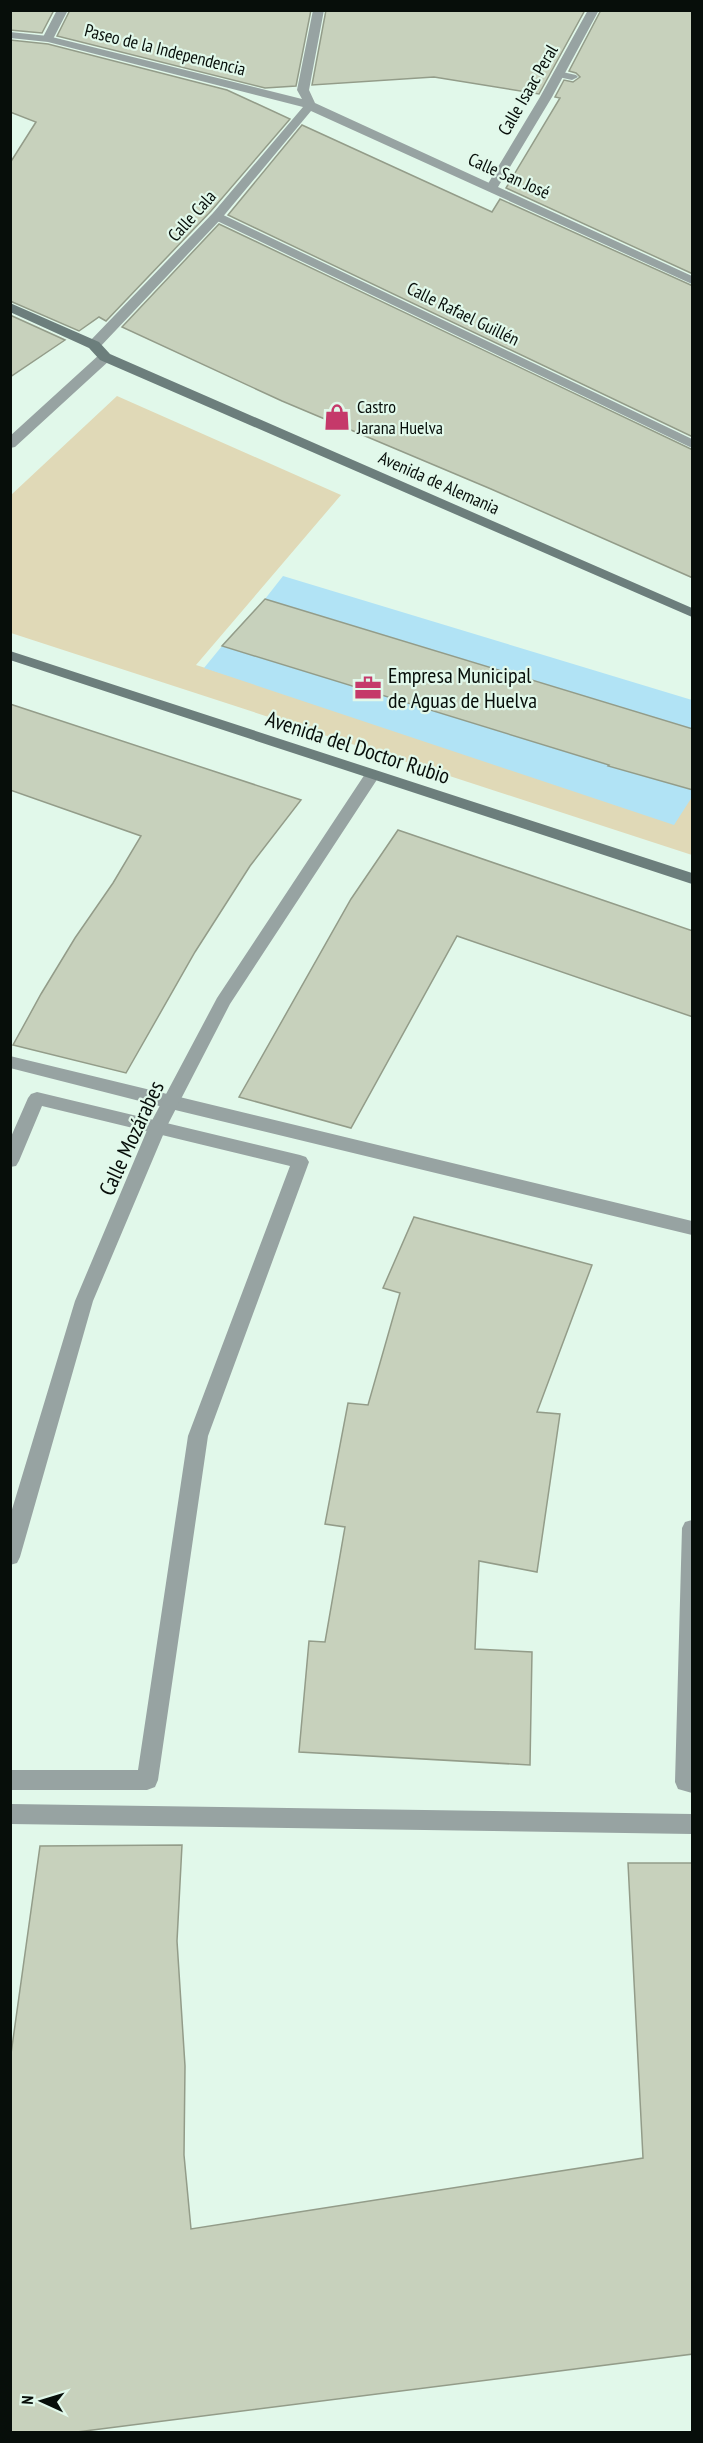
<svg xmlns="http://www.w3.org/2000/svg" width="703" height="2443" viewBox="0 0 703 2443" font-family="'PT Sans Narrow',sans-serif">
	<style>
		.green { fill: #e0d9b7 }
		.water { fill: #b1e3f5 }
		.building { fill: #c7d1bc; stroke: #939c89; stroke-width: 1.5 }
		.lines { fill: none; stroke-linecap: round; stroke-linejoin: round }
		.service { fill: #97a3a2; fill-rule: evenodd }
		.pedestrian { fill: #97a3a2; fill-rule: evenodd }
		.minor { fill: #97a3a2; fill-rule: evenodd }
		.tertiary { fill: #97a3a2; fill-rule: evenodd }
		.secondary { fill: #6c7e7c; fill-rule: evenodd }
		.labels { text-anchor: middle; stroke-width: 4.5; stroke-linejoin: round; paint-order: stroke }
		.far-street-label { font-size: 18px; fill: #070e0a; stroke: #e1f8ea }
		.far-poi-label { font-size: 18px; fill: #070e0a; stroke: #e1f8ea; text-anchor: start }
		.poi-label { font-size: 22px; fill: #070e0a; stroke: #e1f8ea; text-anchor: start }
		.street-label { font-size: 22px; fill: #070e0a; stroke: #e1f8ea }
	</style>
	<rect width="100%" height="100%" fill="#e1f8ea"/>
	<!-- green -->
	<path class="green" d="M117 396 341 495 196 665 676 817 692 796V855L11 633V495Z"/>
	<!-- water -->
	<path class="water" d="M283 576 692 700V729L265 599Z
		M222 646 692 790V797L674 825 204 668Z"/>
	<!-- building -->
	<path class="building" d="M10 10H54L42 33 10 30Z
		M70 10H311L296 86 265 88 57 36Z
		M326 10H585L539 94 434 77 312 85Z
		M601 10H693V274L506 188 560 98 555 97 564 80 573 82 580 77 576 73 569 71Z
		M10 40 48 44 227 90 290 119 211 211 106 321 99 317 79 331 10 301V163L36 122 10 112Z
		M302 125 492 212 500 199 693 286V437L228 215Z
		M219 224 693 450V578L491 489 282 401 122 327Z
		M10 315 65 340 10 377Z
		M265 599 693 729V790L608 766 609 765 222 646Z
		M10 704 301 800 250 866 195 952 126 1073 13 1045 41 994 75 938 113 883 141 836 10 790Z
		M398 830 693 931V1017L457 936 351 1128 239 1097 351 899Z
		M414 1217 592 1265 537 1412 560 1414 537 1572 479 1561 475 1649 532 1652 530 1765 299 1752 309 1641 325 1642 345 1527 325 1524 348 1403 368 1405 400 1293 383 1288Z
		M182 1845 177 1941 185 2066 184 2155 191 2229 643 2158 628 1863H693V2354L69 2433H10V2061L40 1846Z"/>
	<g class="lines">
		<!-- service -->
		<path class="service" d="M37 1092 300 1155 306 1157 309 1162 208 1436 158 1780 155 1787 147 1790H10V1770H138L188 1436 290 1166 42 1106 19 1161 16 1166 10 1167V1139L28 1098 31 1094Z
			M692 1520V1793L678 1789 675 1782 682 1528 685 1522Z"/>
		<!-- pedestrian -->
		<path class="pedestrian" d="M558 71 576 75 578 77 572 80 554 76V72Z
			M10 1056 692 1221V1235L171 1109 10 1068Z
			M10 1804 692 1814V1834L10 1824Z"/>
		<!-- minor -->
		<path class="minor" d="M57 10H68L52 41H44L42 39Z
			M588 10H599L552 97 498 187 496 190H488L486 187 540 97Z
			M217 212 692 439V448L213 219V213Z
			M372 770 380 775 230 1004 166 1128 93 1301 20 1557 17 1563 10 1565V1516L75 1301 148 1128 217 998 367 771Z"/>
		<!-- tertiary -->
		<path class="tertiary" d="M313 10H324L309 90 315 103 692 276V284L311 111 221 219 99 348H89L88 345 89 342 213 213 303 107 48 42 10 38V32L48 36 302 99 297 90Z
			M105 353 111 357 110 360 15 447 10 448V436L100 354Z"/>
		<!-- secondary -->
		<path class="secondary" d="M10 303 99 342 110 354 692 608V617L100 360 89 348 10 312Z
			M10 651 692 873V884L10 660Z"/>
	</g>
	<!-- icons -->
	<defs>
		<symbol id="shop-bare" viewBox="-9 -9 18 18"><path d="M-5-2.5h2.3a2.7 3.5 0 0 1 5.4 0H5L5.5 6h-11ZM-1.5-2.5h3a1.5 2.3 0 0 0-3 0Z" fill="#c5396a" stroke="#e1f8ea" stroke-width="2.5" paint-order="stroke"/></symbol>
		<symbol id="office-bare" viewBox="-9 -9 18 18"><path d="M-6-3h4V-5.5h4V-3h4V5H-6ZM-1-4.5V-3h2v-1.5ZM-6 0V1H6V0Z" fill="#c5396a" stroke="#e1f8ea" stroke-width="2.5" paint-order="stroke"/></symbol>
	</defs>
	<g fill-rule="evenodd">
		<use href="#shop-bare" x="318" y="398" width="38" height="38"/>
		<use href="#office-bare" x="349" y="669" width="38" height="38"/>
	</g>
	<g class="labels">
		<!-- far-street labels -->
		<g class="far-street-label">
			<text transform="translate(165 50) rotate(14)" y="6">Paseo de la Independencia</text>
			<text transform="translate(528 90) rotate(-60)" y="6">Calle Isaac Peral</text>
			<text transform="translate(509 176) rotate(24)" y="6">Calle San José</text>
			<text transform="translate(192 216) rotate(-48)" y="6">Calle Cala</text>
			<text transform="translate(463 314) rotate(26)" y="6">Calle Rafael Guillén</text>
			<text transform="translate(439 483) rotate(24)" y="6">Avenida de Alemania</text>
		</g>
		<!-- far-poi labels -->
		<g class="far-poi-label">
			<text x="357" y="413">Castro<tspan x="357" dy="21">Jarana Huelva</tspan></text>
		</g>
		<!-- poi labels -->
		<g class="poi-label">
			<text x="388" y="683">Empresa Municipal<tspan x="388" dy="25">de Aguas de Huelva</tspan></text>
		</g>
		<!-- street labels -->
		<g class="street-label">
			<text transform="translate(358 747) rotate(18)" y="8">Avenida del Doctor Rubio</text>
			<text transform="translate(131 1138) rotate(-65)" y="8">Calle Mozárabes</text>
		</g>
	</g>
	<!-- border -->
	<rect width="703" height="2443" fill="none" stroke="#070e0a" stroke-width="24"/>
	<!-- north arrow -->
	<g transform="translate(42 2401) rotate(274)" stroke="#e1f8ea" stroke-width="4.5" paint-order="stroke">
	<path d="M0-4.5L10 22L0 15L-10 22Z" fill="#070e0a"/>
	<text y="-9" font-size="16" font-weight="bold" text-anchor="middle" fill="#070e0a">N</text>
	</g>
</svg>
